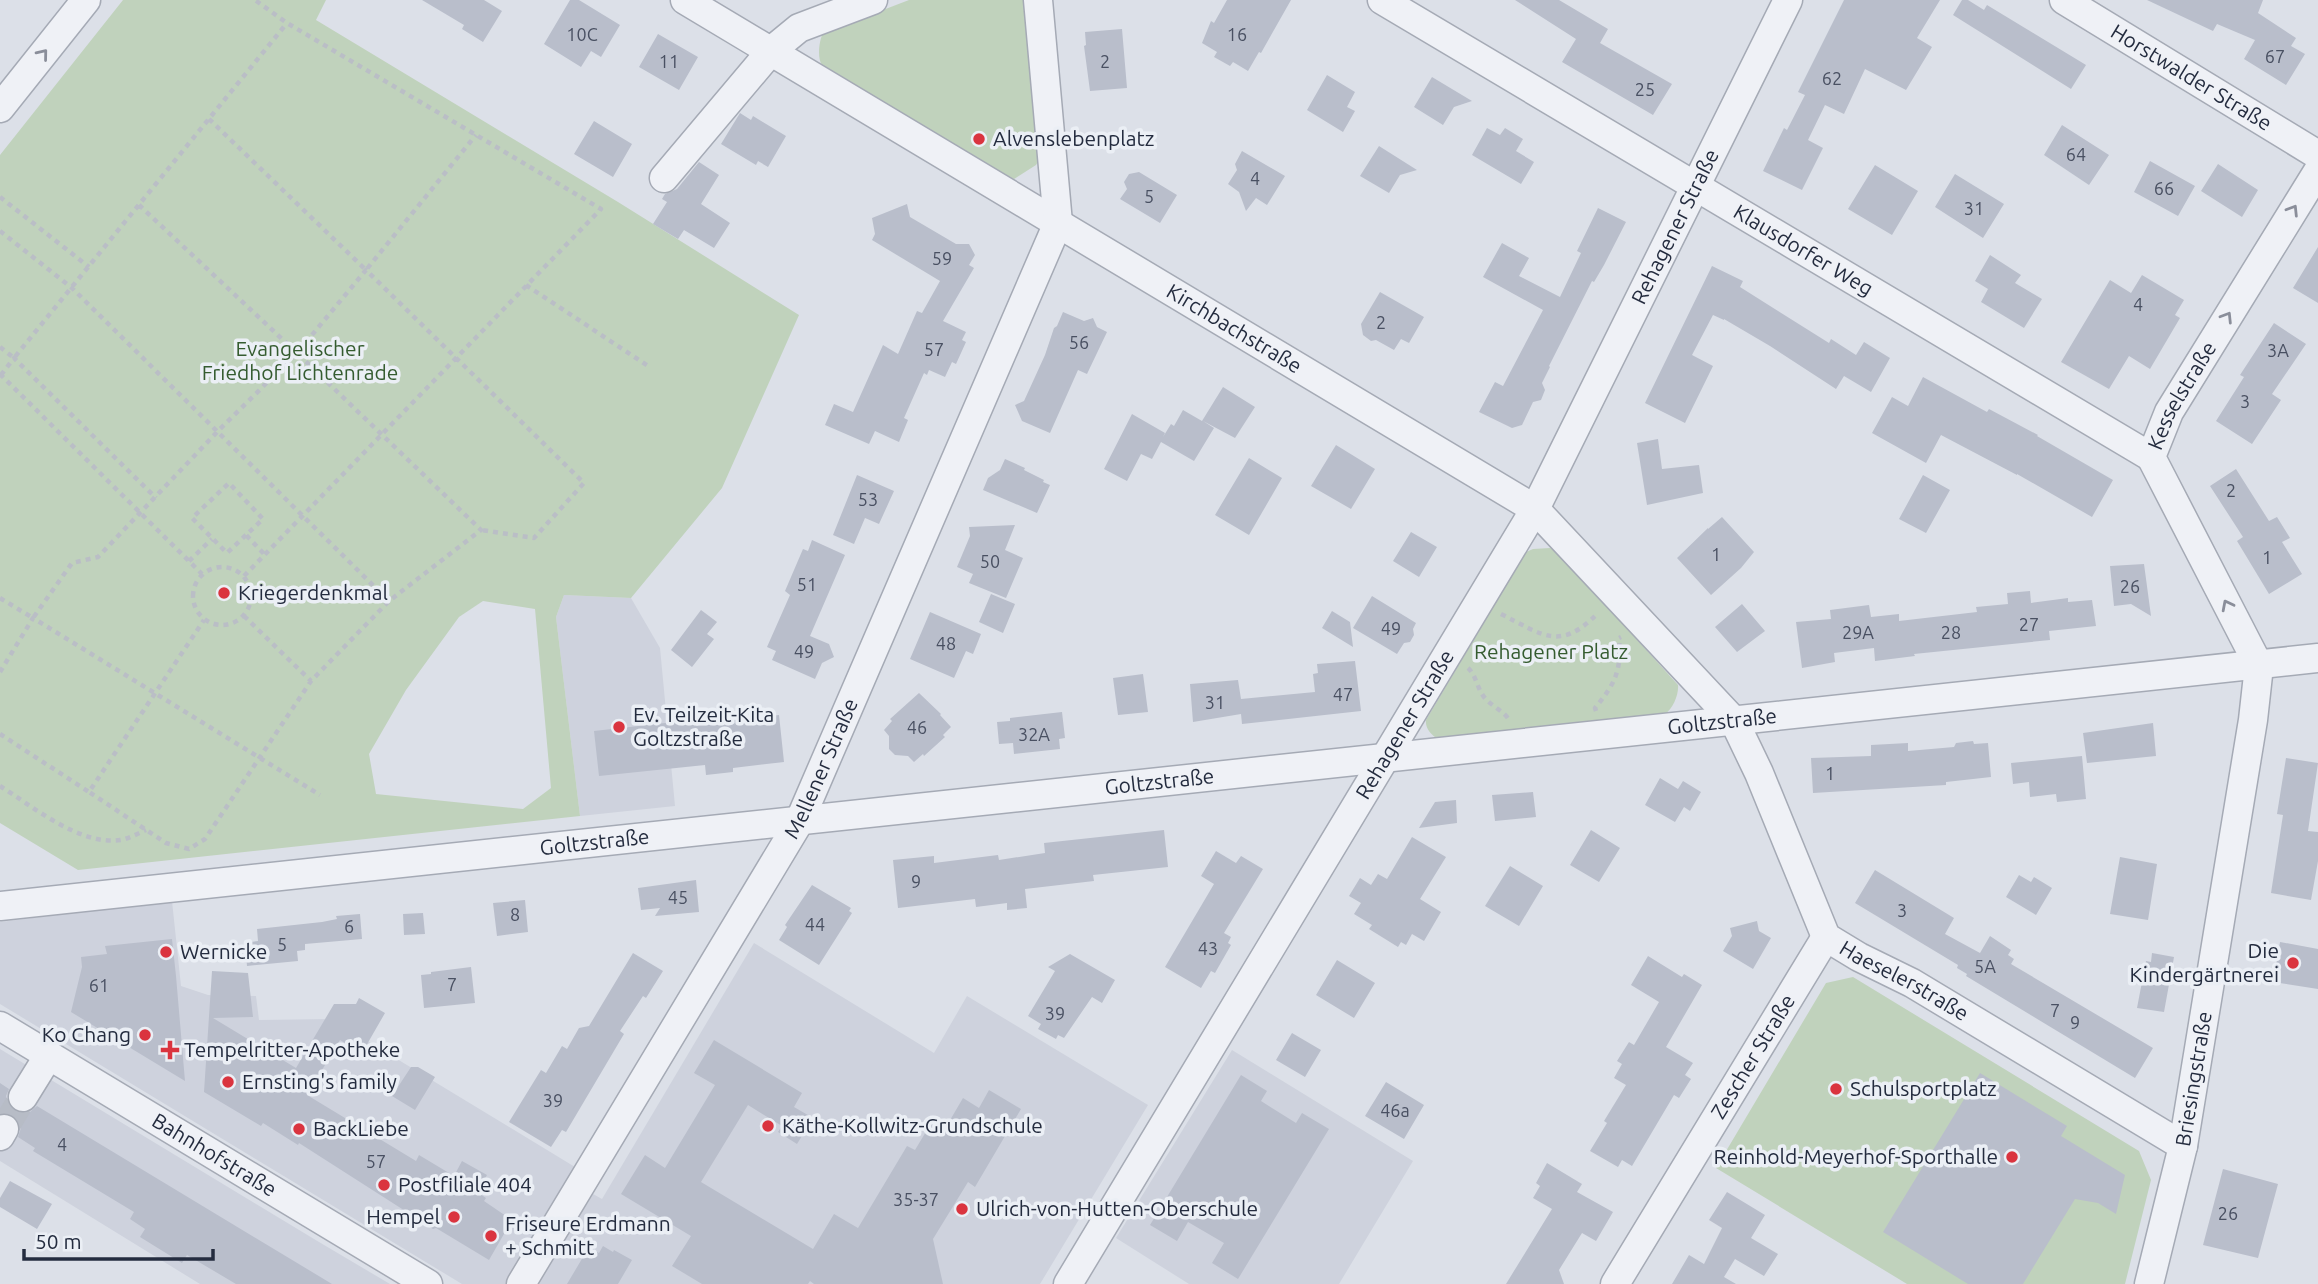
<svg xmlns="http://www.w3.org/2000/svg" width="2318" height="1284" viewBox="0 0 2318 1284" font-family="Ubuntu,sans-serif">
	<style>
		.built { fill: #ced2dd }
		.green { fill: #c0d2bc; fill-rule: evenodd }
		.building { fill: #b9becb }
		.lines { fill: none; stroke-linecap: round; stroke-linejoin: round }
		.minor-tunnel { stroke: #b7bcc6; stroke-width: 28; stroke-dasharray: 28 14; stroke-linecap: butt }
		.minor-casing { stroke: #a5aab5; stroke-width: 31 }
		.path { stroke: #babec6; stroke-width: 4.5; stroke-dasharray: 5 5; stroke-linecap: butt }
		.minor { stroke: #eff1f6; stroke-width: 28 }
		.oneway { stroke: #8a8e9a }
		.poi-dot { fill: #da343f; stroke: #ebeff5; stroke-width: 2.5 }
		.labels { text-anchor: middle; stroke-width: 7; stroke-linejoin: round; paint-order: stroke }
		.number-label { font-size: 18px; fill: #495062 }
		.street-label { font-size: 21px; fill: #242c3f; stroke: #ebeff5 }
		.poi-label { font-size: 21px; fill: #242c3f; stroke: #ebeff5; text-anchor: start }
		.park-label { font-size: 21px; fill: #355c30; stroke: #ebeff5 }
	</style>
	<rect width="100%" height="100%" fill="#dce0e8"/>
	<!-- built -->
	<path class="built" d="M564 595 631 598 660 648 675 806 580 816 556 617Z
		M172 901 181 986 208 995 256 996 259 1020 331 1019 575 1167 506 1284H462L0 1004V922Z
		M754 943 934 1053 967 996 1148 1105 1040 1284H537L593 1194 602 1199Z
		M0 1049 319 1242 390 1284H200L0 1161Z
		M1232 1050 1413 1161 1339 1284H1189L1116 1238Z"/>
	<!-- green -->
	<path class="green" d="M123 0H326L316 20 618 202 799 315 722 488 631 598 564 595 556 617 580 816 78 870 0 823V155ZM483 601 535 609 551 788 523 809 376 794 369 754 406 690 459 617Z
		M909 0H1026L1039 160 1036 165 1014 179 1009 177 822 65C817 58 819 41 823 33Z
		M1550 548 1557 551 1678 685C1679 694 1673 709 1665 714L1438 739C1431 735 1425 728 1426 720L1526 552 1533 549Z
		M1853 977 2139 1151 2151 1180 2125 1284H1907L1716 1168 1826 983Z"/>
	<!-- building -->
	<path class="building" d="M422 0H484L502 11 483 42 462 29 464 25Z
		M570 0H579L620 25 601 57 591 51 581 67 544 44Z
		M1227 0H1291L1261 53 1259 52 1248 71 1233 62 1230 66 1214 57 1217 52 1202 43 1211 21 1214 23Z
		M1515 0H1559L1608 29 1600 43 1672 84 1653 115 1562 62 1576 39Z
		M1844 0H1940L1917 38 1932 47 1906 90 1865 69 1844 114 1825 105 1808 140 1823 148 1802 190 1763 171 1784 128 1787 130 1805 95 1798 92Z
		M1962 0H1968L1984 10 1987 5 2086 65 2071 89 1953 15Z
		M2147 0H2263L2258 13 2296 38 2291 46 2305 54 2286 85 2244 59 2255 40 2217 24 2213 31Z
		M1122 29 1127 88 1090 91 1084 46 1086 45 1085 32Z
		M658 34 698 57 679 90 639 67Z
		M1327 75 1355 92 1347 107 1355 111 1343 132 1307 110Z
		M1432 77 1472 101 1454 107 1443 125 1414 107Z
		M740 113 751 120 753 116 786 136 768 167 758 161 756 165 721 144Z
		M594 121 632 144 613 177 574 154Z
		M2062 125 2109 155 2089 185 2044 155Z
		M1487 128 1500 135 1505 128 1523 139 1516 151 1534 162 1521 184 1472 155Z
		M1379 146 1417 170 1400 175 1389 193 1360 176Z
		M1242 151 1285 176 1267 205 1256 198 1246 211 1239 192 1228 184 1237 170 1235 164Z
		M2150 161 2195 186 2178 216 2134 192Z
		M699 162 719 175 701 204 730 223 714 248 684 230 678 239 653 224 667 202 662 199 665 194 677 189Z
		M2218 164 2258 190 2242 217 2201 191Z
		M1875 165 1918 191 1892 235 1848 209Z
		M1139 172 1177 195 1160 223 1120 199 1127 189 1124 182 1129 174Z
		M1955 174 2004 204 1983 238 1935 207Z
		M907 204 910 217 956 244H969L975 255 969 265 974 268 943 321 966 332 962 340 966 342 956 364 952 362 945 377 929 370 927 375 924 373 904 418 908 420 899 442 875 431 869 444 825 425 834 404 853 412 883 345 898 354 917 311 922 313 940 281 872 240 875 234 872 218Z
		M1598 208 1626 222 1604 265 1594 282 1592 281 1549 366 1550 367 1542 383 1545 390 1541 400 1533 402 1522 425 1512 428 1479 412 1495 382 1503 386 1543 310 1483 277 1502 243 1529 258 1519 276 1560 297 1581 253 1577 251Z
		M2318 247V303L2293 288Z
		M1990 255 2021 275 2015 283 2042 299 2024 328 1981 302 1988 289 1975 281Z
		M1712 266 1743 281 1740 287 1829 343 1831 339 1856 355 1864 342 1890 358 1871 392 1844 376 1836 389 1770 346 1724 319V320L1713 315 1692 355 1713 366 1685 423 1645 403Z
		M2142 275 2184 300 2175 315 2180 318 2150 369 2129 356 2109 389 2061 362 2110 280 2131 293Z
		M1380 292 1424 317 1409 343 1401 339 1394 350 1376 340 1371 341 1363 335 1361 324Z
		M1063 312 1084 321 1093 318 1097 327 1107 332 1087 374 1078 370 1050 433 1022 421 1015 405 1024 401 1045 355 1054 328 1057 326Z
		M2274 323 2306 344 2272 394 2281 400 2252 444 2216 421 2244 377 2240 375Z
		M1923 377 1987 412 1989 409 2038 435 2037 436 2113 480 2092 517 2017 474V475L1941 435 1926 463 1872 433 1892 397 1908 406Z
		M1223 387 1255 407 1235 438 1203 421 1214 428 1194 461 1161 442 1152 459 1141 454 1127 481 1104 469 1132 414 1165 433 1163 437 1171 424 1174 426 1183 410 1202 421Z
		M1658 439 1662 469 1699 465 1703 493 1647 505 1637 443Z
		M1336 445 1375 469 1351 509 1311 486Z
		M1249 458 1282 478 1249 535 1215 515Z
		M1005 459 1025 468 1024 470 1044 480 1043 482 1050 485 1037 513 983 490 988 478 1000 470Z
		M2236 469 2269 521 2277 517 2290 538 2282 542 2302 574 2269 594 2237 541 2243 537 2210 486Z
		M857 475 894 491 879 524 865 518 854 544 833 535Z
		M1923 475 1950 490 1926 533 1899 519Z
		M1722 517 1754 552 1741 568 1711 595 1677 558 1708 528V529Z
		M1015 525 1005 550 1023 558 1006 598 969 583 973 574 957 567 970 536 969 527Z
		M1411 532 1437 547 1419 577 1393 561Z
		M812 540 845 555 810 636 829 644 834 657 822 663 815 679 772 660 776 651 767 647 790 595 785 591 803 549 808 551Z
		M2144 564 2151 616 2131 604 2114 606 2110 566Z
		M2030 591 2031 603 2068 598V602L2092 600 2096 626 2049 631 2050 640 1914 654 1915 656 1875 661 1874 648 1834 653 1835 662 1802 668 1796 622 1831 619 1830 610 1869 605 1871 617 1899 614V621L1977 612 1976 607 2008 604 2007 593Z
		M991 594 1015 604 1003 633 979 622Z
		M1372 596 1416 623 1413 629 1414 635 1410 642 1404 643 1397 654 1353 628Z
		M1742 604 1765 631 1737 652 1715 627Z
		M701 610 717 622 707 634 714 639 692 667 671 650Z
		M1332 611 1350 622 1353 647 1322 628Z
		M930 612 981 634 973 654 966 651 954 678 910 659Z
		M1355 661 1361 711 1242 724 1241 714 1193 722 1190 684 1238 680 1241 699 1315 692 1313 674 1318 673 1317 664Z
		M1143 674 1148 712 1118 715 1113 678Z
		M919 693 941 714 940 715 951 727 943 735 945 737 924 756 923 754 914 762 908 756 895 755 889 749V736L884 730 892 721 890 719Z
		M1062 712 1065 738 1059 739 1060 749 1014 754 1013 743 999 744 997 722 1010 721V718Z
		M779 715 784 762 733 768V772L706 775 705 765 599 776 594 731 701 719V723Z
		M2153 723 2156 756 2087 763 2083 733Z
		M1973 741 1974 744 1988 743 1991 777 1946 782V785L1813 793 1811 758 1871 756V745L1908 743V751L1954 747 1956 743Z
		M2082 756 2086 799 2057 802 2056 794 2030 797 2029 782 2013 784 2011 763Z
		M2286 758 2318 763 2308 831 2318 832V861L2311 900 2271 893 2283 815 2277 814Z
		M1660 778 1678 789 1683 781 1701 792 1690 811 1684 807 1675 822 1645 805Z
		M1533 792 1536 817 1495 821 1492 795Z
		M1456 800 1457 823 1419 828 1435 802Z
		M1164 830 1168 867 1093 875 1094 881 1025 889 1027 908 1007 910V903L976 907 975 899 898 908 893 860 934 856V863L998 855 999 860 1045 853 1044 843Z
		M1591 830 1620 848 1599 882 1570 865Z
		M1412 837 1446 857 1420 899 1441 912 1424 941 1412 934 1406 945 1401 942 1398 947 1369 929 1372 925 1354 914 1361 903 1349 896 1360 878 1371 885 1378 874 1387 879Z
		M1216 851 1236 863 1241 856 1263 869 1224 933 1231 937 1228 943 1231 945 1215 973 1211 971 1201 988 1165 967 1214 884 1201 876Z
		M2120 857 2157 864 2148 920 2110 914Z
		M1510 866 1543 886 1519 926 1485 906Z
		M1875 870 1954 918 1945 934 1980 953 1990 936 2011 950 2008 955 2014 959 2011 964 2153 1048 2135 1078 1966 976 1967 974 1957 968 1958 965 1855 903Z
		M2019 875 2031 882 2034 877 2052 888 2036 915 2006 897Z
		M696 880 699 912 655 916 660 908 641 910 638 888Z
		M812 885 851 908 849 911 852 913 819 965 779 940 787 927 785 925Z
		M525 900 528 932 497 936 493 903Z
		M423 913 425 934 404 935 403 914Z
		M360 914 362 939 305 944V950L297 951 298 961 247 966 245 943 258 941 257 929 322 922 337 919 336 916Z
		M1757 921 1759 931 1771 938 1753 969 1723 951 1732 936 1730 928Z
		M172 939 176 976 185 1081 71 1012 82 967 81 957 107 954 105 946Z
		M2280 942 2318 949V989L2273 982Z
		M633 953 663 971 646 998 643 996 620 1031 624 1034 566 1132 562 1130 551 1147 509 1122 541 1070 546 1073 562 1046 567 1049 579 1028 589 1026Z
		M2152 953 2174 957 2164 1012 2137 1008 2146 961 2151 962Z
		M1070 954 1115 980 1102 1003 1092 997 1064 1038 1058 1035 1056 1039 1038 1029 1041 1024 1028 1016 1055 971 1048 967Z
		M1648 956 1682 977 1684 974 1702 985 1666 1047 1693 1063 1685 1075 1691 1079 1679 1098 1674 1095 1632 1166 1622 1160 1618 1167 1590 1151 1607 1123 1604 1121 1626 1085 1614 1078 1622 1064 1617 1061 1629 1042 1634 1045 1659 1002 1631 985Z
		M1337 960 1375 983 1354 1018 1316 995Z
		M471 967 475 1003 424 1008 421 975 431 974V972Z
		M212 971 248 973 253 1017 213 1018 296 1068 334 1004H356L359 998 385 1013 362 1053 340 1040 307 1095 416 1161 419 1155 454 1176 462 1161 487 1175 477 1192 486 1198 484 1201 512 1220 489 1260 436 1228 433 1229 424 1223 299 1143 298 1145 263 1123 261 1126 204 1092Z
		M1292 1033 1321 1050 1305 1077 1276 1060Z
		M714 1040 802 1093 794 1107 813 1118 797 1144 778 1132 782 1126 748 1105 701 1182 813 1249 834 1214 858 1228 907 1146 915 1150 933 1120 946 1127 963 1098 979 1108 989 1090 1021 1109 975 1187 968 1182 933 1239 943 1284H814L810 1281 808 1284H702L672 1266 691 1236 621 1194 645 1155 665 1168 715 1085 694 1073Z
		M411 1067H418L435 1077 415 1110 392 1096Z
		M1980 1073 2067 1126 2061 1136 2125 1175 2116 1214 2098 1203 2075 1199 2023 1284H1968L1883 1232Z
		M1241 1075 1267 1091 1261 1101 1296 1123 1302 1113 1329 1129 1238 1279 1212 1263 1224 1243 1188 1222 1177 1241 1150 1225Z
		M1386 1082 1424 1105 1404 1139 1365 1116Z
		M0 1083 9 1089 6 1096 8 1104 15 1111 22 1114 30 1112 37 1106 332 1284H236L187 1255 182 1263 140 1237 145 1229 130 1219 134 1212 33 1151 35 1148 18 1137 21 1128 18 1120 12 1114 0 1113Z
		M1547 1163 1582 1184 1577 1192 1613 1212 1596 1241 1582 1233 1559 1270 1564 1284H1506L1552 1209 1533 1198 1540 1186 1536 1183Z
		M2223 1169 2278 1184 2258 1258 2203 1245Z
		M10 1181 52 1204 37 1229 0 1207V1198Z
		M1727 1192 1765 1215 1751 1238 1778 1254 1764 1276 1735 1259 1724 1277 1736 1284H1672L1689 1255 1704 1264 1722 1228 1709 1220Z
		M603 1246 613 1252 614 1250 632 1260 618 1284H567L589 1247 599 1253Z"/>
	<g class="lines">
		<!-- minor-tunnel -->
		<path class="minor-tunnel" d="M4 1129 23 1097"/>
		<defs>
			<g id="minor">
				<path id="s1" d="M685 0 1535 509 1734 721 1759 773 1826 937 1859 957 1912 983 2183 1146"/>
				<path id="s2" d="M1382 0 2151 457"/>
				<path id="s3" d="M2064 0 2318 155"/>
				<path d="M0 108 86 0"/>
				<path d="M664 178 771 51 799 28 873 0"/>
				<path id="s4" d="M2259 666 2151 457 2169 412 2318 171"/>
				<path id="s5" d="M0 906 2318 658"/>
				<path id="s6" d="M0 1026 428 1284"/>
				<path d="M23 1097 49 1055"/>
				<path d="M0 1136 4 1129"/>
				<path id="s7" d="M521 1284 799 822 1058 223 1038 0"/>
				<path id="s8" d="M1068 1284 1535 509 1788 0"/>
				<path id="s9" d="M1615 1284 1826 937"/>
				<path id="s10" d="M2149 1284 2183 1146 2253 720 2259 666"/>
			</g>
		</defs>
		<!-- minor casing -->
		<use href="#minor" class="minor-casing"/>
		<!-- path -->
		<path class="path" d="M209 119 366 270 476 135
			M0 197 89 267
			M139 205 297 353 366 270 584 483 534 538 481 530
			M0 231 72 288 389 601
			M526 285 648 366
			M0 347 14 358 287 23
			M0 374 202 574
			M1 375 14 358 156 498
			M246 535 227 553 192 518 229 483 263 519 246 535 265 555
			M189 561 212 539
			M193 596a29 29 0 1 1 58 0a29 29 0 1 1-58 0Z
			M244 576 601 209 287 23 255 0
			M0 598 33 618 72 563 98 557 218 431 297 353 481 530 389 601 311 681 205 839 189 849 166 843 89 792 204 620
			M1501 614C1543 635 1560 652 1598 613
			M244 616 311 681
			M1468 668C1476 675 1477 688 1484 697 1491 706 1504 711 1509 720
			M0 672 33 618 320 795
			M1596 711 1595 708C1615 684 1622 670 1619 638L1621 637
			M0 734 89 792
			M0 786C32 806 80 846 120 840 128 839 137 834 146 830"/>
		<!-- minor -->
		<use href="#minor" class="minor"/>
	</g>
	<!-- one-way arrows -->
	<defs><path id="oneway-chevron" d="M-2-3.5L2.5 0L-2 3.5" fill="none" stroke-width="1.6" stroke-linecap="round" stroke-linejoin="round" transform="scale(1.75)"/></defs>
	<g class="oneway">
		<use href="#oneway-chevron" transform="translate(43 54) rotate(-51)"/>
		<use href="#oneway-chevron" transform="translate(2293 210) rotate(-58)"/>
		<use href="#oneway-chevron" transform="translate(2227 317) rotate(-58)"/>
		<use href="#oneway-chevron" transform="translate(2227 605) rotate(-117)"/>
	</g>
	<!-- markers -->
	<g class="poi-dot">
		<circle cx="979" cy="139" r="7"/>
		<circle cx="224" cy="593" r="7"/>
		<circle cx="619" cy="727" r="7"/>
		<circle cx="166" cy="952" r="7"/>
		<circle cx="2293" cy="963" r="7"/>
		<circle cx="145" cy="1035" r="7"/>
		<path d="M166.5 1039.5h7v7h7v7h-7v7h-7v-7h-7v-7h7z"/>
		<circle cx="228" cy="1082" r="7"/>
		<circle cx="1836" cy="1089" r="7"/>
		<circle cx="768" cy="1126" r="7"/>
		<circle cx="299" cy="1129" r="7"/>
		<circle cx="2012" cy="1157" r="7"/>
		<circle cx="384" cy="1185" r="7"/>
		<circle cx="962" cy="1209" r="7"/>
		<circle cx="454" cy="1217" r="7"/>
		<circle cx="491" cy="1236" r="7"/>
	</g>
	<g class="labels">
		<!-- number labels -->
		<g class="number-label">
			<text x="582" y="41">10C</text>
			<text x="1237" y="41">16</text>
			<text x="2275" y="63">67</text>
			<text x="669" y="68">11</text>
			<text x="1105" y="68">2</text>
			<text x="1832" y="85">62</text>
			<text x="1645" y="96">25</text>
			<text x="2076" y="161">64</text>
			<text x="1255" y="185">4</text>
			<text x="2164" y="195">66</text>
			<text x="1149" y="203">5</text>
			<text x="1974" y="215">31</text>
			<text x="942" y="265">59</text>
			<text x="2138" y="311">4</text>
			<text x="1381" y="329">2</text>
			<text x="1079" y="349">56</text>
			<text x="934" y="356">57</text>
			<text x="2278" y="357">3A</text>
			<text x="2245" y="408">3</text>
			<text x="2231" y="497">2</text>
			<text x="868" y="506">53</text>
			<text x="1716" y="561">1</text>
			<text x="2267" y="564">1</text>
			<text x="990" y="568">50</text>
			<text x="807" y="591">51</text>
			<text x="2130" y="593">26</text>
			<text x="2029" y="631">27</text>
			<text x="1391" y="635">49</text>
			<text x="1858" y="639">29A</text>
			<text x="1951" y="639">28</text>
			<text x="946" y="650">48</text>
			<text x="804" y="658">49</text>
			<text x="1343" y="701">47</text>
			<text x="1215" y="709">31</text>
			<text x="917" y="734">46</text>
			<text x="1034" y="741">32A</text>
			<text x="1830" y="780">1</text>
			<text x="916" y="888">9</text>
			<text x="678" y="904">45</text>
			<text x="1902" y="917">3</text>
			<text x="515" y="921">8</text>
			<text x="815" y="931">44</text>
			<text x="349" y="933">6</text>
			<text x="282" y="951">5</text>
			<text x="1208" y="955">43</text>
			<text x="1985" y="973">5A</text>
			<text x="452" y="991">7</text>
			<text x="99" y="992">61</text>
			<text x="2055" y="1017">7</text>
			<text x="1055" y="1020">39</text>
			<text x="2075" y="1029">9</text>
			<text x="553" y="1107">39</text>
			<text x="1395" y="1117">46a</text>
			<text x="62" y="1151">4</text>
			<text x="376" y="1168">57</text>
			<text x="916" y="1206">35-37</text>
			<text x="2228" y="1220">26</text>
		</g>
		<!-- street labels -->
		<g class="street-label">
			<text dy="7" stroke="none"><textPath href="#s3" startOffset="149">Horstwalder Straße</textPath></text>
			<text dy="7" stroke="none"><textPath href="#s8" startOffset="1220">Rehagener Straße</textPath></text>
			<text dy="7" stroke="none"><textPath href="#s2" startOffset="490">Klausdorfer Weg</textPath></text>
			<text dy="7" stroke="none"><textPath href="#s1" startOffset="640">Kirchbachstraße</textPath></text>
			<text dy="7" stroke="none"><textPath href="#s4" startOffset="304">Kesselstraße</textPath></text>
			<text dy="7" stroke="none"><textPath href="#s5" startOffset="1732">Goltzstraße</textPath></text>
			<text dy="7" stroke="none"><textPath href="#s8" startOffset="653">Rehagener Straße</textPath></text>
			<text dy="7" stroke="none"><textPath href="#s7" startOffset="597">Mellener Straße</textPath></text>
			<text dy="7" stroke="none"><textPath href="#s5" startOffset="1166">Goltzstraße</textPath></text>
			<text dy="7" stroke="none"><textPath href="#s5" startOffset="598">Goltzstraße</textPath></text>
			<text dy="7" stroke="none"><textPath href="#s1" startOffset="1606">Haeselerstraße</textPath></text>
			<text dy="7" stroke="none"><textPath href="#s9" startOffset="266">Zescher Straße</textPath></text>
			<text dy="7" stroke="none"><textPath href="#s10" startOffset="210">Briesingstraße</textPath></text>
			<text dy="7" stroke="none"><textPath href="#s6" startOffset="250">Bahnhofstraße</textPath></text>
		</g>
		<!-- poi labels -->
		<g class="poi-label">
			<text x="993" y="146">Alvenslebenplatz</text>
			<text x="238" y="600">Kriegerdenkmal</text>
			<text x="633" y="722">Ev. Teilzeit-Kita<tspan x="633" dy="24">Goltzstraße</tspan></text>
			<text x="2279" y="958" text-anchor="end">Die<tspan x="2279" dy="24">Kindergärtnerei</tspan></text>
			<text x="180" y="959">Wernicke</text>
			<text x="131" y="1042" text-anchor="end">Ko Chang</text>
			<text x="184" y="1057">Tempelritter-Apotheke</text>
			<text x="242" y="1089">Ernsting's family</text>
			<text x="1850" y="1096">Schulsportplatz</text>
			<text x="782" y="1133">Käthe-Kollwitz-Grundschule</text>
			<text x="313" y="1136">BackLiebe</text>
			<text x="1998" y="1164" text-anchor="end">Reinhold-Meyerhof-Sporthalle</text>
			<text x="398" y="1192">Postfiliale 404</text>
			<text x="976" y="1216">Ulrich-von-Hutten-Oberschule</text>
			<text x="440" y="1224" text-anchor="end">Hempel</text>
			<text x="505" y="1231">Friseure Erdmann<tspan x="505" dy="24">+ Schmitt</tspan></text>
		</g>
		<!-- park labels -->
		<g class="park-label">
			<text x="300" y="356">Evangelischer<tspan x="300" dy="24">Friedhof Lichtenrade</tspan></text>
			<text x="1551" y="659">Rehagener Platz</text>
		</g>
	</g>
	<!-- scale -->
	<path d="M24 1249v10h189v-10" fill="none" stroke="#242c3f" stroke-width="3.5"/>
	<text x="35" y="1249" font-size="21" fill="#242c3f" stroke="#ebeff5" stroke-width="5" paint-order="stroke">50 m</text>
</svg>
